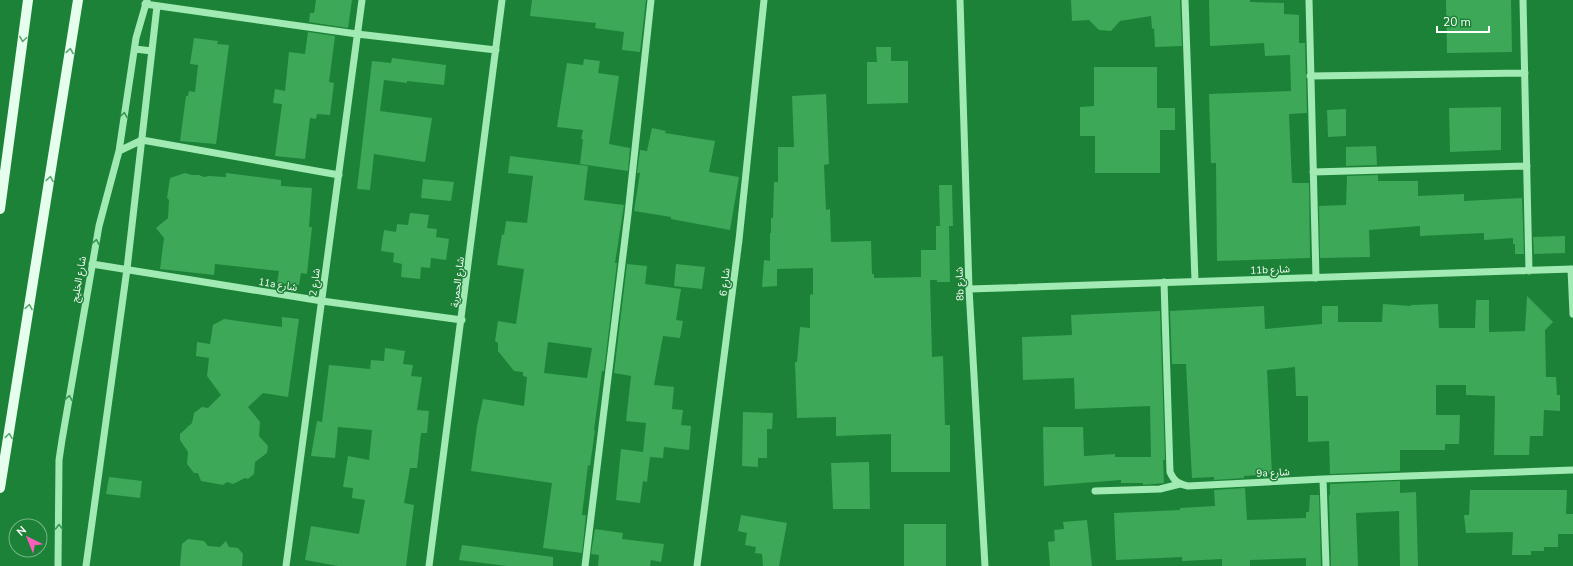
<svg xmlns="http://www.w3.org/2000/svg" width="1573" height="566" viewBox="0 0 1573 566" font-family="'Nunito Sans','Noto Sans Arabic',sans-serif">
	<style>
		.building { fill: #3ca858; fill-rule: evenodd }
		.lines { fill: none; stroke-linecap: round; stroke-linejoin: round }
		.minor { stroke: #a1eab3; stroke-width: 7 }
		.major { stroke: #e5feed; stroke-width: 10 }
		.oneway { stroke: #58a76e }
		.oneway2 { stroke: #379750 }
		.labels { text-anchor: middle; stroke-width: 3; stroke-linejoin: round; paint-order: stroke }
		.street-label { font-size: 10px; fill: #fff; stroke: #1c8237 }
	</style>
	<rect width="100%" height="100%" fill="#1c8237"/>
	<!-- building -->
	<path class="building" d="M316 0H352L348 28 309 22 310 13H314Z
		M532 0H646L640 52 622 50 624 32 595 28 596 23 530 16Z
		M1071 0H1180L1182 46 1155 47 1154 28 1152 29 1151 16 1120 21 1111 31 1099 30 1089 20 1072 21Z
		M1209 0H1250V2L1284 3V14L1299 15V43H1305L1307 113 1289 114 1292 183H1309L1310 258 1217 261 1216 163H1211L1209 94 1291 91 1290 55 1265 56 1264 43 1210 46Z
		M1446 0H1511L1512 52 1447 53Z
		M308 32 335 36 329 82 334 83 330 115 317 114 316 119 310 118 305 159 275 156 282 104 273 103 275 89 285 91 289 52 305 54Z
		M194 38 218 41 217 44 229 45 216 144 180 141 186 96H188L189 91 195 92 198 65 190 64Z
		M876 47H891V61H908V103L867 104V62H877Z
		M392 58 446 65 444 85 407 81V83L384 80 380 111 432 118 425 162 374 154 370 190 357 189 372 61 391 63Z
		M584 59 600 61 598 73 619 76 609 144 630 148 628 171 580 164 583 139H581L583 130 557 127 567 63 583 65Z
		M1094 67H1157V108H1175V130H1160V173H1095V136H1080V107L1094 106Z
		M826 94 829 164 824 165 826 210 830 209 831 242 871 241 872 274H874V278L921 277V250H936V226H949L950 282H937V280H930L932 357 943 356 945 425H950V472H891V434L836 436V417L797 418 795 362H797L800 327 810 328V295L813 294V268L777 269V286L762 287 764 260 770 261V233H771V218H773L774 182H778V147H794L792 96Z
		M1501 107V150L1450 152 1449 108Z
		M1346 109V136L1328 137 1327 110Z
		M652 128 666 131 665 133 715 141 709 172 739 177 730 230 671 219V217L634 211 640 173H637L640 150 647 151Z
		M1376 146 1377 165 1346 166V147Z
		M510 156 588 166 584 200 624 205 615 263H617L604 371H602L594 430H595L590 466 588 465 582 515H586L582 553 543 548 552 483 471 471 477 426 483 399 524 406 527 377 523 376V372L514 371 498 351V343L495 341 498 321 516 324 524 269 497 265 502 234 504 235 506 221 527 223 533 176 508 173ZM548 342 592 348 587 378 544 373Z
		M185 173 192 175H199L204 177 209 176 226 177V173L281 180V186L312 188 309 227H312L307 274 301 273 299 285 277 283 279 271 215 264 214 275 160 269 164 238 156 228 168 218 169 200 167 198 170 178Z
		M1378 175V181H1418V196L1464 194V201L1522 198 1524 254H1515V244H1513V238L1484 240V233L1420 236V226L1369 230 1370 257 1320 258 1319 206 1346 205 1347 176Z
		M423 179 454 182 451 201 421 198Z
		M939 185H952L953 226H940Z
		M410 213 429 215 427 228 437 229 436 237 449 239 446 260 431 258 430 268 421 267 420 279 401 277 402 264 393 262 394 253 381 251 384 230 396 232 397 224 408 225Z
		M1565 236V253L1534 254 1533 237Z
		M627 264 647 266 645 284 681 289 676 320 683 321 680 338 663 336 654 385 674 387 672 409 683 410 681 425 691 426 689 450 664 447 663 458 650 457 647 482 643 481 640 503 616 500 621 449 643 452 646 423 626 421 631 376 614 373Z
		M676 264 705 267 702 289 674 286Z
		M1527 296 1553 322 1545 330 1546 377H1556L1557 395H1560V411L1544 410 1543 436H1530L1529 455H1494L1495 396 1466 395V385H1436V415H1460L1459 444H1445V450H1400V471L1330 474 1329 441 1308 442V396H1296L1295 367 1267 370 1272 474 1244 476V478L1214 480V477L1192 478 1186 364H1172L1170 311 1264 306 1265 329 1322 324V306H1338V322H1382L1383 304 1411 306V305L1438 304 1439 328H1475L1476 300H1489V332L1525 331Z
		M1160 311 1165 460H1163L1164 483 1143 485V483H1121V480L1044 486 1043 427H1083L1084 456 1115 454V457H1151L1150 406 1075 409 1074 378 1023 380 1022 337 1072 335 1071 315Z
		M282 317 299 319 288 397 263 393 248 407 260 422 259 436 268 446 267 453 255 462 254 474 248 479 245 478 233 484 227 482 223 485 201 481 198 473H194L187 464 188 452 180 440V434L192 423 194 413 202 407 208 408 221 395 207 376 209 358 196 356 197 342 210 344 213 325 224 319 282 327Z
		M385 348 405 351 403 364 413 365 411 376 422 377 417 410 429 411 427 433H421L417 468H410L404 503 414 505 406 566H338L305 560 311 526 359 534 365 500 352 498 353 488 343 487 348 456 369 460 372 430 338 427 335 458 311 456 317 421 322 422 329 365 370 369 371 360 384 361Z
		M743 412 773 413 772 429H767V458H758V467L742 466Z
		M869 462 870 509H833L831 463Z
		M109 477 142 481 140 498 106 494Z
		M1400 481V493L1416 492 1418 566H1400L1399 511 1356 513 1358 566H1331L1329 495H1330V484Z
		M1245 488 1247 520 1306 518V512H1309L1310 495H1319L1321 566H1306V558L1250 560V566H1222V559L1182 561V557L1116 560 1114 513 1180 510V508L1215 506 1214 490Z
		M1470 490H1567L1566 514H1573V534H1558V547H1544V551H1531V555H1512L1513 532 1466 533 1464 515H1469Z
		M741 515 787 523 779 566H763L762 554 755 553 756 547 745 545 747 533 738 531Z
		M1087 520 1092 566H1050L1048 542 1055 541 1054 530 1064 529 1063 522Z
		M904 524H946V566H904Z
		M595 529 623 533 622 539 664 544 661 562 651 560 650 566H598L599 555 591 554Z
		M188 539 204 541 208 546 220 547 226 541 229 547 238 548 243 554 242 566H180L182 544Z
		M462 545 553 557V566H507L459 560Z"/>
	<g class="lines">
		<!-- minor -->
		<path class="minor" d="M960 0 969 289 985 566
			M1185 0 1195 281
			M1309 0 1316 278
			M1523 0 1529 271
			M145 4 357 34 496 50
			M135 49 152 51
			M1310 76 1525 73
			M119 151 142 140 339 175
			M1313 172 1527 166
			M92 264 322 301 462 320
			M1571 269 1573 314
			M1164 282 1170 472C1174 481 1178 484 1188 486L1323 479 1573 470
			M969 289 1573 269
			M1323 479 1326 566
			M1095 491 1160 489 1180 484
			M58 566 59 460 62 440 99 226 119 151 136 38 147 0
			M86 566 127 269 157 6
			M286 566 362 0
			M429 566 502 0
			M585 566 628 214 651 0
			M697 566 739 240 764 0"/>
		<!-- major -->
		<path class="major" d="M0 209 28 0
			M0 488 78 0"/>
	</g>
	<!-- one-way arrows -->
	<defs><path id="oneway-chevron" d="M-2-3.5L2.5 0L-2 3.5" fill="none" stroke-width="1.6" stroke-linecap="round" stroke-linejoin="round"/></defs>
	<g class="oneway">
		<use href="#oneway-chevron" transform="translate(23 39) rotate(98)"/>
		<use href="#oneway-chevron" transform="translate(70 51) rotate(-81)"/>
		<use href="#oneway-chevron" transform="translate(50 179) rotate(-81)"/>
		<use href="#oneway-chevron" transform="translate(29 307) rotate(-81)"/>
		<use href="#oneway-chevron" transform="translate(9 436) rotate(-81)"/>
	</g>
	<g class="oneway2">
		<use href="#oneway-chevron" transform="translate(124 115) rotate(-81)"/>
		<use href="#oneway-chevron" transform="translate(96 242) rotate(-80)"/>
		<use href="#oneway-chevron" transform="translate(69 398) rotate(-80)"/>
		<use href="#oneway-chevron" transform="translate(59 527) rotate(-90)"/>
	</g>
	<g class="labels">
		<!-- street labels -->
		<g class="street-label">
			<text transform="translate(1270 269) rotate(-2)" y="4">11b شارع</text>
			<text transform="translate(78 279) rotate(-80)" y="4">شارع الخليج</text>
			<text transform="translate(314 282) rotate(-82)" y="4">شارع 2</text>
			<text transform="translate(457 282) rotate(-83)" y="4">شارع الحمرية</text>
			<text transform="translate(724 282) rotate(-83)" y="4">شارع 6</text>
			<text transform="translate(278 284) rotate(9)" y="4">11a شارع</text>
			<text transform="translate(959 284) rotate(-92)" y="4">8b شارع</text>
			<text transform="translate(1273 472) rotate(-3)" y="4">9a شارع</text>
		</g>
	</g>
	<!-- north arrow -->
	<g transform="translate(28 538) rotate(317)"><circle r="19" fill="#1c8237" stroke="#77b487"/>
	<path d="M0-3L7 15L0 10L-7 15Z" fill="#fb5fbb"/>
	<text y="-6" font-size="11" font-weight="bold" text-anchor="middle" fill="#ffffff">N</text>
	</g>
	<!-- scale -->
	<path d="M1437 26v6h52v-6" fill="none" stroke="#ffffff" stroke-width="2"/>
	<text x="1443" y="26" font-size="12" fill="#ffffff" stroke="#1c8237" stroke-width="3" paint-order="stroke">20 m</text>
</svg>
